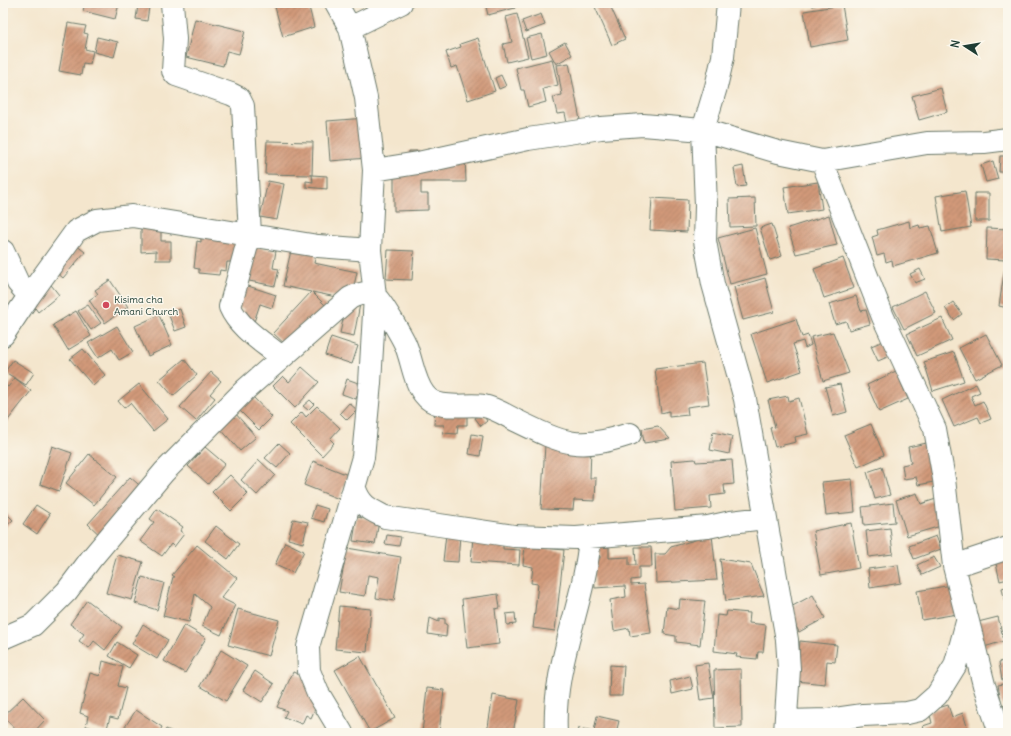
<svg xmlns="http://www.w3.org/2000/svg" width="1011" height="736" viewBox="0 0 1011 736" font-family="Delius,sans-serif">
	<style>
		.building { fill: url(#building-hatch) }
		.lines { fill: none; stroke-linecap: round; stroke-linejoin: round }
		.minor-casing { stroke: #6a786a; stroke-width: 24 }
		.minor { stroke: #fff; stroke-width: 22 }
		.poi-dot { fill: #d1495b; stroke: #fbf7ec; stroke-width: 1.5 }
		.labels { text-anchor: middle; stroke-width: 3; stroke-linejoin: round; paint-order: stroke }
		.poi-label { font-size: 10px; fill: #1f3d34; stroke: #fbf7ec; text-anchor: start }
	</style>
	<defs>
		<pattern id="building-hatch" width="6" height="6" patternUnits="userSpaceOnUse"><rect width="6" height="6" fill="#d19979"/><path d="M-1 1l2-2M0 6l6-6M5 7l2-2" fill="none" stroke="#a97e64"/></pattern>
	</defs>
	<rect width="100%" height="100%" fill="#fbf7ec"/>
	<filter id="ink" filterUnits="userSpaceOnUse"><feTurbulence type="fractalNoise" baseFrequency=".025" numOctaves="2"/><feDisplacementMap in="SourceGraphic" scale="8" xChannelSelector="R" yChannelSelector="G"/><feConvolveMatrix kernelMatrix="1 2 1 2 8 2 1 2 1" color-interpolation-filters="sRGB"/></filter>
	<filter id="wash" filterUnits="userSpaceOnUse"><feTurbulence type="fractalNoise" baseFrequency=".012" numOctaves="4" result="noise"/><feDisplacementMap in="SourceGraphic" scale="16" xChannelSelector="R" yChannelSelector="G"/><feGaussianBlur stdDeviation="0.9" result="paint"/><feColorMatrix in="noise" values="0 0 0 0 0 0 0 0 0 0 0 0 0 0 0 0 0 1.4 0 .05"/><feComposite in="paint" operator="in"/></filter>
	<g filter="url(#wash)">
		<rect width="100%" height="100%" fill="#f4e6cd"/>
		<g id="blocks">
			<!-- building -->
			<path class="building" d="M85 3 119 4 115 19 83 11Z
				M274 3H308L314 27 283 37Z
				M485 3H514L515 8 488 15Z
				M604 3H609L625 39 612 45 595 7Z
				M811 3H821L812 6Z
				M138 5 149 7 147 21 136 19Z
				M842 5 848 40 810 47 804 11Z
				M517 14 528 57 507 62 503 44 512 42 506 17Z
				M541 14 545 25 526 32 522 21Z
				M195 19 245 31 239 54 227 51 223 66 186 57Z
				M68 23 86 26 84 33 88 34 85 49 93 51 90 64 83 63 81 75 59 71Z
				M542 34 547 54 531 58 526 38Z
				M97 37 118 42 114 57 94 52Z
				M478 38 495 91 468 100 457 66 451 68 446 52 461 47 460 44Z
				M565 42 572 55 556 64 549 51Z
				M552 59 558 85 543 89 546 102 528 107 524 90H521L516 68Z
				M569 63 580 120 567 123 565 113 557 114 553 97 562 95 557 65Z
				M501 75 506 86 499 89 495 78Z
				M941 88 947 112 919 120 912 96Z
				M366 118 368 158 330 161 327 121Z
				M267 141 313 142 312 175 265 174Z
				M409 151H419V156L465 155 466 182H421V194H428V210L394 211V158H409Z
				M1000 156H1008V172H999Z
				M993 161 998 179 986 182 981 165Z
				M743 166 746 186 737 187 734 168Z
				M312 175 327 176V189L306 187V181L313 182Z
				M268 181 284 184 277 220 260 217Z
				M818 182 822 209 788 214 784 187Z
				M965 191 971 227 942 232 936 196Z
				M975 193H989V221H975Z
				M652 198 688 200 687 232 650 230Z
				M755 198 756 226 730 227 729 199Z
				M829 215 837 245 796 254 788 228Z
				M909 221 910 228 919 225 920 228 930 226 938 253 893 266 892 260 886 262 884 254 877 256 872 237 878 235 877 230Z
				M141 222H161V241H171V260H156V251L141 252Z
				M772 224 782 256 770 260 760 228Z
				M755 228 767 274 730 284 718 238Z
				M987 228 1008 229V308L999 306 1006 260 986 259Z
				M201 235 237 238 234 262H227L226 271 220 270 219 275 199 273V269L194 268 197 241 201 242Z
				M76 245 85 252 63 278 55 271Z
				M252 246 276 251 273 268 279 269 275 286 244 280Z
				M292 246 317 251 314 263 357 272 351 300 312 292 327 307 288 347 273 333 311 292 283 286Z
				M388 250 414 251 412 280 386 279Z
				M843 258 854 288 824 298 814 269Z
				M920 269 925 279 915 283 910 274Z
				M765 278 774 312 743 320 734 287Z
				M110 280 128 307 105 323 89 300 98 294 95 290Z
				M48 281 59 295 38 312 27 297Z
				M242 284 276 295 272 308 260 304 254 322 241 318 244 309 235 306Z
				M925 291 936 313 904 329 893 307Z
				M856 296 861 311 866 310 870 324 849 330 846 321 835 324 829 304Z
				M347 302 360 304 354 336 340 333Z
				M953 302 962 314 954 320 945 308Z
				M88 305 101 323 91 330 78 311Z
				M180 309 186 327 175 331 168 313Z
				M76 311 91 336 68 350 53 325Z
				M159 315 172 345 148 356 135 326Z
				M942 318 952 340 917 356 907 334Z
				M796 319 802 337 808 335 811 345 805 348 803 341 793 344 802 371 767 383 751 334Z
				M117 326 133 352 119 360 112 349 98 358 88 343Z
				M833 332 849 373 823 381 811 337Z
				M986 334 1002 365 975 379 959 348Z
				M331 337 358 346 352 364 325 355Z
				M886 340 892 355 878 361 871 346Z
				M83 349 105 375 93 386 70 359Z
				M954 352 964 381 933 391 924 362Z
				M184 359 197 375 173 396 159 380Z
				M13 360 34 373 26 385 5 372Z
				M703 363 709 404 687 407 688 415 669 417V411L661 413 655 369Z
				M302 367 319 382 295 408 273 386 283 376 289 382Z
				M896 371 908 399 879 412 867 385Z
				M211 372 221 381 210 394 215 398 196 421 180 407Z
				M15 378 31 391 5 424 3 422V384L8 387Z
				M347 379 361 384 356 399 342 394Z
				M139 384 168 419 153 431 130 403 124 408 118 401Z
				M840 384 847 412 833 416 825 387Z
				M976 384 980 392 971 396 975 405 983 401 991 419 981 423 978 417 954 427 942 400Z
				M788 396 789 401 799 398 808 434 795 437 796 442 775 447 770 428 775 427 768 400Z
				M253 397 272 417 259 430 239 410Z
				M310 400 314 404 308 410 303 406Z
				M349 403 357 410 347 420 340 413Z
				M317 406 340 428 330 439 334 443 322 456 290 424 302 412 306 417Z
				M435 407 467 410V425H458L457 434 443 433 444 425H434Z
				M235 413 256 437 240 451 219 427Z
				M482 413 487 421 481 426 475 418Z
				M871 424 884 455 858 467 844 435Z
				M658 426 670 439 644 443 642 429Z
				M713 432 732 436 729 454 710 450Z
				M472 434 483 436 480 456 469 454Z
				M936 441 944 480 918 485 916 477 904 479 902 465 911 463 908 447Z
				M279 443 290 453 277 468 265 458Z
				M545 445 591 448 590 478H596L595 501 574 500 573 510 541 509Z
				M52 446 72 453 59 491 40 484Z
				M205 447 225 464 208 484 188 466Z
				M89 454 117 477 94 505 66 483Z
				M695 459 696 462 732 460 734 484 724 485 725 494 710 496 711 508 675 511 671 461Z
				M259 460 275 475 257 495 241 480Z
				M313 461 348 475 339 499 304 485Z
				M882 467 890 495 875 499 867 472Z
				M230 475 248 494 231 511 212 492Z
				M130 477 146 491 103 538 88 524Z
				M852 479 855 512 826 515 822 482Z
				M917 493 921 504 936 499 944 525 907 536 896 500Z
				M893 503 895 522 864 525 862 507Z
				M36 505 50 514 37 534 23 524Z
				M315 505 328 509 324 522 311 518Z
				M157 509 183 527 180 531 184 534 174 547 171 544 162 556 140 541 154 522 150 519Z
				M3 510 13 520 3 529Z
				M357 517 379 521 375 544 353 541Z
				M293 519 308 522 303 543 288 539Z
				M851 523 859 568 821 575 813 531Z
				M216 526 239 544 228 559 205 541Z
				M890 528 893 554 869 557 866 531Z
				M446 534 460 535 458 562 443 561Z
				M387 535 401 537 399 546 385 544Z
				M712 535 717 580 656 583 655 554H665L671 547Z
				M473 536 503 538V549L520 550 519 565 471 562Z
				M936 536 941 549 914 559 909 546Z
				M285 542 304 551 293 573 275 565Z
				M197 545 237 578 221 598 235 605 221 635 202 626 210 607 195 594 189 622 163 616 173 577H175L172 575Z
				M525 546 564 550 555 631 533 628 538 584 531 583 533 567 523 565Z
				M609 547V558L629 557V565H636L635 547H651L652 567H639V579L631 580V585L644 584 651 633 630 636 629 628 614 631 610 600 626 597 625 586 595 588 593 558H600L599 548Z
				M347 548 401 557 394 601 376 598 379 577 368 575 365 596 339 592Z
				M1008 551V579L1000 581 994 555Z
				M117 555 143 562 132 600 106 593Z
				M934 557 940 567 922 575 917 565Z
				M720 559 751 564 764 596 726 601Z
				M898 565 901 583 870 588 868 569Z
				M142 577 164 583 157 610 135 603Z
				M952 585 957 614 922 620 917 591Z
				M1008 586V613H1007L1002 588Z
				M498 594 500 608 495 609 499 644 467 648 462 599Z
				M813 595 825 618 799 632 787 609Z
				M680 599 705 601 700 645 676 642V636L664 634 667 607 679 609Z
				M87 600 122 627 105 650 94 641 89 648 79 641 84 634 70 624Z
				M339 606 371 609 367 652 335 649Z
				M238 609 279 620 269 656 228 645Z
				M727 611 750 613 749 623 766 625 763 652H758L757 659 736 657 737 654 714 651 717 615 726 616Z
				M515 613 516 624 507 625 506 614Z
				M998 617 1004 641 984 647 978 622Z
				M430 618 439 622V618L445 619V624L447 625 446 637 428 634Z
				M143 624 168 640 157 659 132 644Z
				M184 625 206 638 185 673 164 661Z
				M800 641 837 645 835 662 827 661 825 684 796 681Z
				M117 642 137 655 129 668 109 656Z
				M221 650 247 666 226 701 200 686Z
				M360 656 395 718 370 732 335 670Z
				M1008 660V679L1002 680 999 662Z
				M103 661 123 667 118 686 126 688 118 719 110 717 106 732 86 726 88 716 80 713 90 673 100 676Z
				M708 663 714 698 700 700 695 665Z
				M610 665 624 666 622 696H609Z
				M741 669 742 727 715 728 714 670Z
				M255 671 274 684 262 702 243 690Z
				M293 672 321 684 318 702 311 718 306 715 302 724 284 717 287 711 277 707Z
				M690 676 693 689 672 694 670 681Z
				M1008 683V705L1002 706 998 685Z
				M427 688 444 690 439 733H422Z
				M493 695 519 700 513 733H487Z
				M23 697 45 720 33 733H19L3 716Z
				M948 705 952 717 963 713 969 733H925L923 726 932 723 929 711Z
				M136 710 162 727 159 733H121Z
				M597 716 619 721 616 733H578L579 728 594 731Z
				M166 729 175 733H164Z"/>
		</g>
	</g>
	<g filter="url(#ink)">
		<use href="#blocks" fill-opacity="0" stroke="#6a786a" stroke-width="1"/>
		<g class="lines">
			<defs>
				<path id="minor" d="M172 3 175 39 173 71 176 75 231 94 239 98 243 106 250 234 230 307C239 328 263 342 281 357
					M336 3 350 28 366 98 374 170 370 250 375 296 370 383 363 457 308 647 309 671 318 693 342 733
					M728 3 723 57 716 87 703 130 706 206 705 241 713 284 745 399 787 640 789 669 785 733
					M350 28 401 3
					M822 161 883 317 935 429 944 479 954 566
					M374 170 418 163 528 139 601 128 643 125 703 130 778 152 822 161 927 143 984 142 1008 139
					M3 251 18 283 29 296
					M3 335 29 296 76 231 97 220 132 216 318 246 370 250
					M355 489C361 506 369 509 385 517L514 536 576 538 708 527 731 522 765 518
					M3 638 33 625 67 591 91 559 164 472 246 389 350 298C358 294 368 290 376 297 381 301 403 338 406 346 412 361 414 381 424 394 437 412 465 403 484 406 495 408 507 416 517 421 564 444 578 451 630 434
					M786 721 828 720 863 715 907 713 920 710 937 695 955 666 967 622
					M556 733C552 664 585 604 590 537
					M1000 733 984 685 954 566 1008 548"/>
			</defs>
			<!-- minor casing -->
			<use href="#minor" class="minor-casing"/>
			<!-- minor -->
			<use href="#minor" class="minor"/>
		</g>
	</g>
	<!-- markers -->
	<circle class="poi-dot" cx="106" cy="305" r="4"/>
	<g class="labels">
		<!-- poi labels -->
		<g class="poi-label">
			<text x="114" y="303">Kisima cha<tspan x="114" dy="12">Amani Church</tspan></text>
		</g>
	</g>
	<!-- margin -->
	<rect width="1011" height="736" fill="none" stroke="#fbf7ec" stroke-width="16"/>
	<!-- north arrow -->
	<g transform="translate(965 46) rotate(282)" stroke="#fbf7ec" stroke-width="3" paint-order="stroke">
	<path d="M0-3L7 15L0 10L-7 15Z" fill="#1f3d34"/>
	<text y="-6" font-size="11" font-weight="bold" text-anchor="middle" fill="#1f3d34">N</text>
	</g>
</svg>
